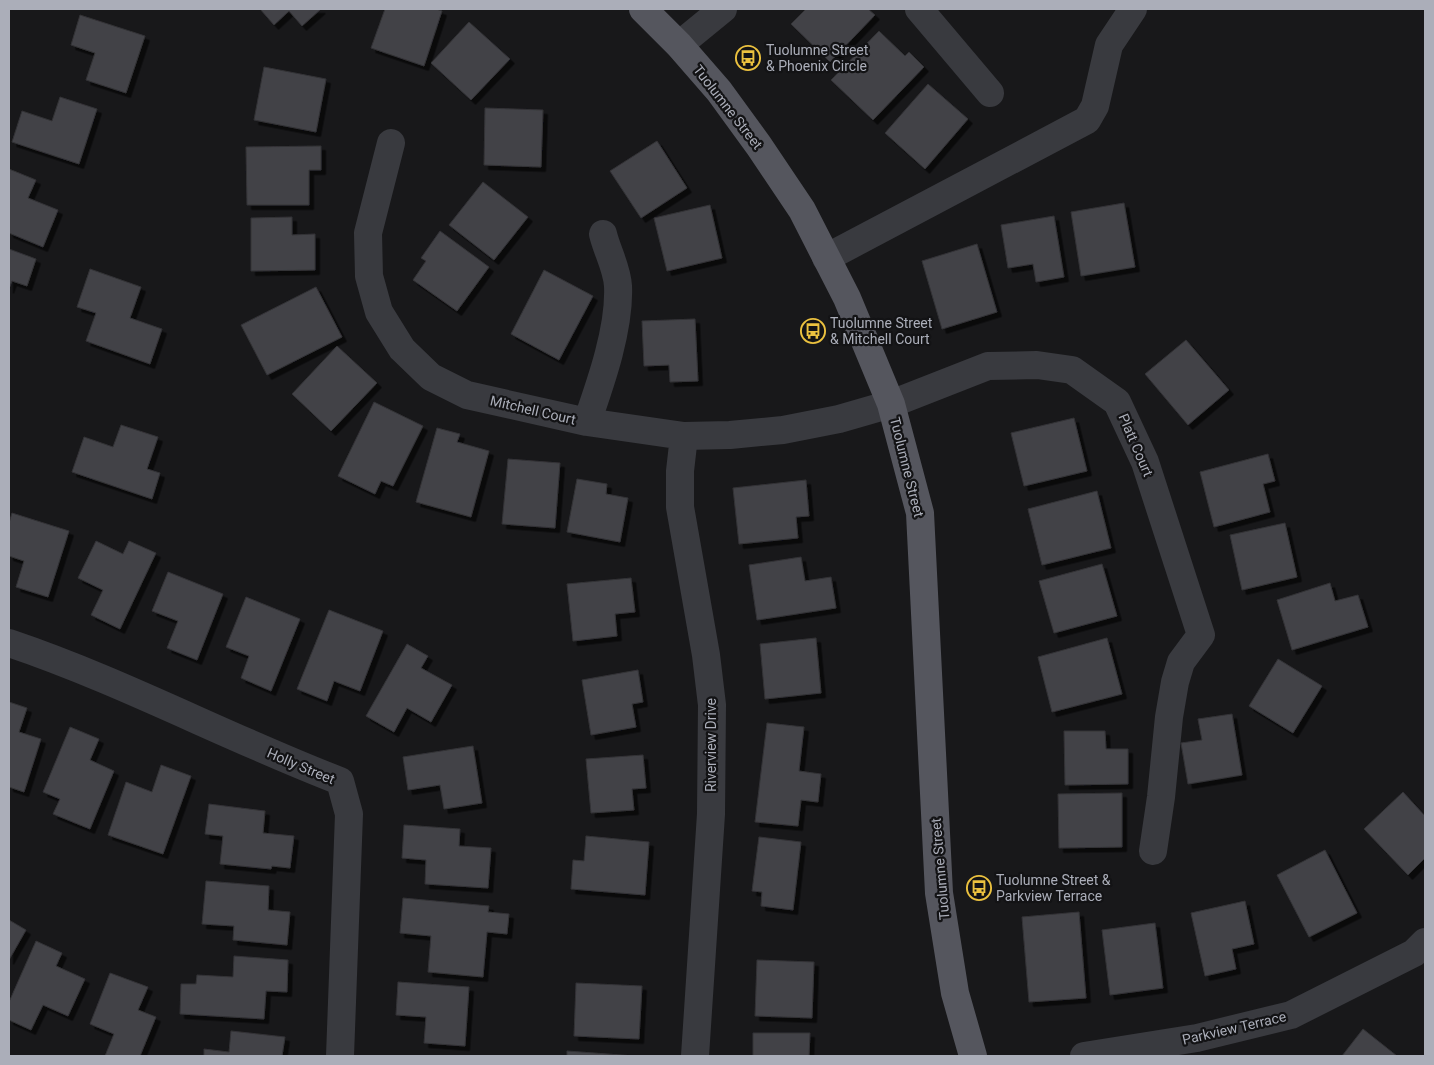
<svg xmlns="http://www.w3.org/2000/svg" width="1434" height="1065" viewBox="0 0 1434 1065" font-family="Roboto,sans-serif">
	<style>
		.building { fill: #424347; stroke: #333236; filter: url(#shadow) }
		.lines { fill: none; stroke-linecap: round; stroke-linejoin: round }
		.minor { stroke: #393a3f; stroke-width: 28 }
		.major { stroke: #55565e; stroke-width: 28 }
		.labels { text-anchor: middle; stroke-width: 4.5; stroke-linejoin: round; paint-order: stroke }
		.poi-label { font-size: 14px; fill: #abaeb9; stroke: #131315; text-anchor: start }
		.street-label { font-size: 14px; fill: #abaeb9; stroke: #131315 }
	</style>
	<defs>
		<filter id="shadow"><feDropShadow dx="4.5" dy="4.5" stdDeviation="0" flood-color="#0009"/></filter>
	</defs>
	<rect width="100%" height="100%" fill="#18181a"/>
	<!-- building -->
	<path class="building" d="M260 9H321L302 26 289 11 274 25Z
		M385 9H436L442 11 424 66 371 48Z
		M806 9H868L875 15 830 62 791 24Z
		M80 15 145 36 126 93 86 80 95 53 71 45Z
		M469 22 510 59 471 100 431 63Z
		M879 31 905 56 909 52 924 67 873 120 831 80Z
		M264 67 326 79 316 132 254 120Z
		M928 84 968 119 925 169 885 133Z
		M60 97 97 109 79 164 12 142 22 111 52 121Z
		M485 108 543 110 541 167 484 165Z
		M657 141 687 188 641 218 610 171Z
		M321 146V170H309V205H247L246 147Z
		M9 169 36 180 28 198 58 210 43 247 9 233Z
		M483 182 528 217 494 260 449 225Z
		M1124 203 1135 267 1081 276 1071 212Z
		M710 205 722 258 667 271 654 218Z
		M1054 216 1064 277 1036 282 1033 264 1008 268 1001 225Z
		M292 217V235L315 234V270L251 271V218Z
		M440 231 489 267 457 311 413 280 426 261 421 258Z
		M977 244 997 312 942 329 922 261Z
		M9 249 36 259 27 286 12 281 9 289Z
		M90 269 141 287 130 318 162 329 150 364 86 341 96 313 77 307Z
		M544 270 593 296 559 360 511 334Z
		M316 287 342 337 267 375 241 325Z
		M695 319 698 381 670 382 669 365 644 366 642 321Z
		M1186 340 1229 390 1188 425 1145 374Z
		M337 346 377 383 331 431 292 394Z
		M374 402 423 426 393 486 381 481 375 494 338 476Z
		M1074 418 1087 471 1024 486 1011 433Z
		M121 425 158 437 147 469 160 473 152 499 72 472 84 437 113 447Z
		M437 428 460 434 457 442 489 451 471 517 416 502Z
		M1268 454 1275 481 1263 484 1270 512 1214 527 1200 472Z
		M508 459 560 463 555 528 502 524Z
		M577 479 607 484 606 494 628 498 620 542 567 532Z
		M806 480 809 516 796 517 798 538 739 544 733 488Z
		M1097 491 1111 548 1042 565 1028 509Z
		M12 513 69 531 48 597 16 587 24 561 9 556V523Z
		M1285 523 1297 577 1242 590 1230 535Z
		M96 541 123 554 129 541 156 553 120 629 91 615 103 590 78 578Z
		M801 557 805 581 831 577 836 608 757 620 749 565Z
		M1102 564 1117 616 1054 633 1039 581Z
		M168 572 223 594 197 660 167 648 178 621 152 611Z
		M631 578 635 612 615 614 617 636 573 641 567 584Z
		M1330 583 1335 601 1358 595 1368 627 1292 650 1277 600Z
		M246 597 300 619 271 691 241 678 249 656 226 647Z
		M329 610 383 631 360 691 334 681 327 701 297 689Z
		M816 638 821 693 765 699 760 644Z
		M1107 638 1122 694 1052 712 1038 657Z
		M407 644 428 656 421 668 452 685 431 722 407 708 394 732 366 716Z
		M1278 659 1322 686 1293 733 1249 706Z
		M638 670 643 702 632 704 636 727 591 735 582 680Z
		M9 702 27 708 19 732 41 739 24 792 9 787Z
		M1232 714 1242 775 1188 784 1181 743 1202 740 1198 719Z
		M767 723 804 727 799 771 821 774 818 802 801 800 798 826 755 822Z
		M70 727 99 739 90 760 114 771 90 829 53 814 60 799 43 792Z
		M1064 731H1105L1106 749H1128V784L1065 785Z
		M473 746 482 803 444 809 440 785 408 790 403 757Z
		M643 755 646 788 632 789 634 810 591 813 586 759Z
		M161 765 191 776 163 854 108 835 126 782 152 792Z
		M1403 792 1425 816V858L1408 875 1364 829Z
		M1122 793V847L1059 848 1058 794Z
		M209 804 265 811 263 833 294 836 290 868 272 866 271 869 220 864 223 836 205 834Z
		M404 825 460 829 459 846 491 848 488 888 425 884 426 860 402 858Z
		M586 836 649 842 645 895 571 889 573 860 584 861Z
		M759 837 801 842 793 910 761 906 762 892 752 891Z
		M1325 850 1357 913 1309 937 1277 875Z
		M206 881 269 886 268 910 290 912 287 945 233 940 234 926 202 924Z
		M403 898 489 906 488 912 509 914 507 934 487 932 483 977 428 972 431 936 400 933Z
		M1245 901 1254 944 1232 949 1236 969 1205 976 1191 913Z
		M1079 912 1086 998 1029 1002 1022 917Z
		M9 920 26 930 9 960Z
		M1155 923 1163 988 1110 995 1102 930Z
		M36 941 62 953 56 966 85 979 68 1016 43 1005 31 1030 9 1020V1002Z
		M234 956 288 960 287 992 266 991 264 1019 180 1014 181 984H196L197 975 233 977Z
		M757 960 814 962 812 1018 755 1016Z
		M110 973 148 987 138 1010 156 1017 140 1056H105L114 1034 90 1024Z
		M398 982 469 987 465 1046 424 1043 426 1017 396 1015Z
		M576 983 642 986 639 1039 574 1036Z
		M1363 1029 1397 1056H1342Z
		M231 1031 285 1037 282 1056H204V1049L229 1052Z
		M753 1033H810L809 1056H753Z
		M567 1051 635 1056H567Z"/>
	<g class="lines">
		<!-- minor -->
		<path class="minor" d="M919 9 990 93
			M679 45 723 9
			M391 143 368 233 369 276 379 312 402 349 431 377 467 395 587 422 684 436 730 435 783 430 839 419 891 404 988 366 1037 365 1072 370 1117 402 1145 462 1201 635 1181 662 1175 682 1169 717 1161 797 1153 851
			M826 258 1087 120 1095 106 1109 45 1133 9
			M587 422C601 382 620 328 618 286 617 268 607 251 603 234
			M684 436 680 471V507L706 655 712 705 711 814 695 1056
			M9 643C122 681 228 738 340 781L349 814 340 1056
			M1084 1056 1197 1038 1291 1015 1414 953 1425 942"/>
		<!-- major -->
		<path class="major" d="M643 9 679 45 719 91 759 146 802 210 847 298 891 404 920 513 939 893 955 993 973 1056"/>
	</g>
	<!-- icons -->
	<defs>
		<symbol id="bus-ring" viewBox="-11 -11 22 22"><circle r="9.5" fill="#131315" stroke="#ebc13f" stroke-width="1.5"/><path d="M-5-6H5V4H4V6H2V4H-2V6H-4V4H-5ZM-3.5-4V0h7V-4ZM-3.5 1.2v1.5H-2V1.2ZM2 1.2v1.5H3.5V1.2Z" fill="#ebc13f"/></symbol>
	</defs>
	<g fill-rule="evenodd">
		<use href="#bus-ring" x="734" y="44" width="28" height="28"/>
		<use href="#bus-ring" x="799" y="317" width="28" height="28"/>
		<use href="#bus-ring" x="965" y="874" width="28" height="28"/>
	</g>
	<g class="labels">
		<!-- poi labels -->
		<g class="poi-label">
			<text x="766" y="55">Tuolumne Street<tspan x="766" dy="16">&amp; Phoenix Circle</tspan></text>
			<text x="830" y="328">Tuolumne Street<tspan x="830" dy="16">&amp; Mitchell Court</tspan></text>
			<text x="996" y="885">Tuolumne Street &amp;<tspan x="996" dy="16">Parkview Terrace</tspan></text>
		</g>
		<!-- street labels -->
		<g class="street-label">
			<text transform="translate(728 107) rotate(52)" y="5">Tuolumne Street</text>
			<text transform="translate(533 410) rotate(13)" y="5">Mitchell Court</text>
			<text transform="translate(1136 445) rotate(67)" y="5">Platt Court</text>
			<text transform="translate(907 467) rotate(76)" y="5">Tuolumne Street</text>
			<text transform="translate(711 745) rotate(-90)" y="5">Riverview Drive</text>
			<text transform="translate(301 766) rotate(23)" y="5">Holly Street</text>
			<text transform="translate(940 869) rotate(-95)" y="5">Tuolumne Street</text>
			<text transform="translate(1234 1028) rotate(-13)" y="5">Parkview Terrace</text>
		</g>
	</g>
	<!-- border -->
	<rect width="1434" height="1065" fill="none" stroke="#abaeb9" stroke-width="20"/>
</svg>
